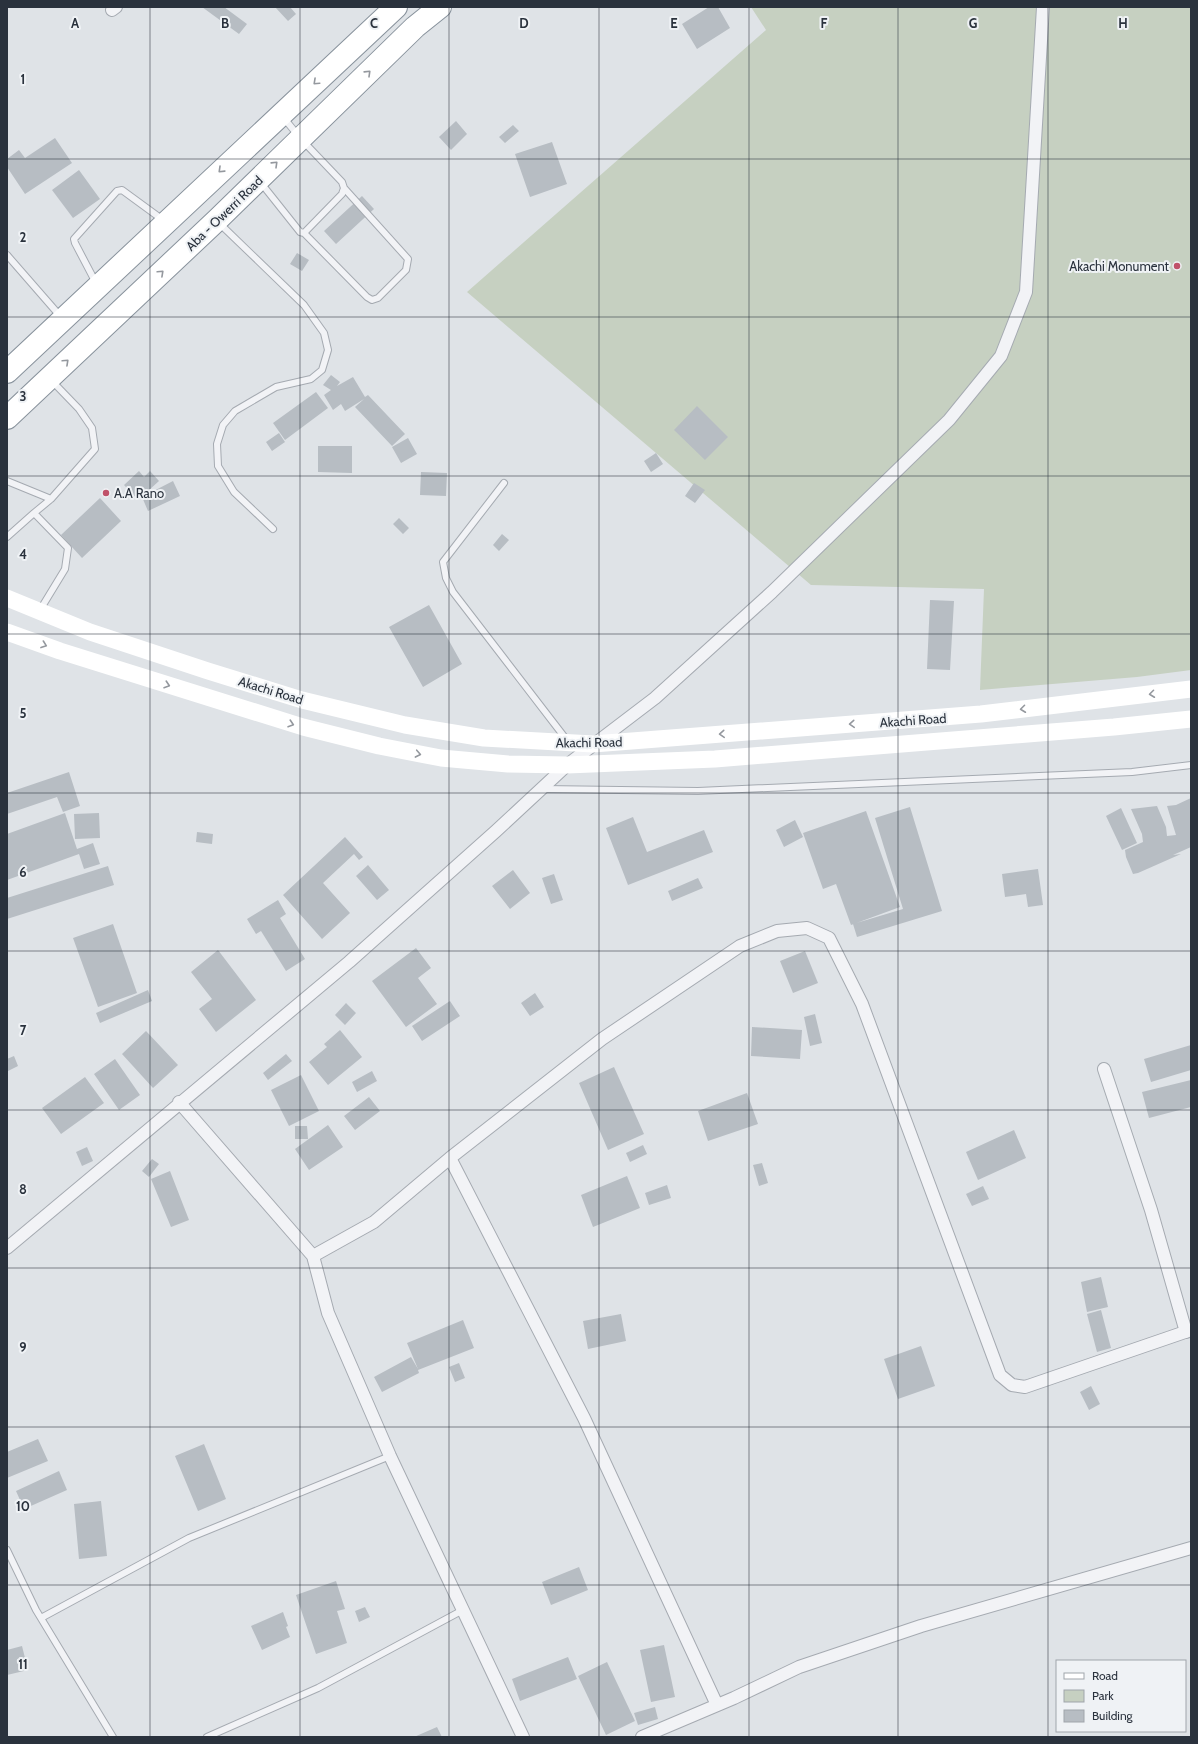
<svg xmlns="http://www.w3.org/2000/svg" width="1198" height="1744" viewBox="0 0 1198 1744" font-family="Cabin,sans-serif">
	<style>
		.green { fill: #c6d0c1 }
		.building { fill: #b7bdc3 }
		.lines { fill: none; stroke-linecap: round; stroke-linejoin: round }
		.lane-casing { stroke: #a5aab1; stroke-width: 8 }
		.street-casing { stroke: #a5aab1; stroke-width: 14 }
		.highway-casing { stroke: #88929c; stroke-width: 24 }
		.lane { stroke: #f2f3f6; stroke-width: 6 }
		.street { stroke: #f2f3f6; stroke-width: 12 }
		.secondary { stroke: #fff; stroke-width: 17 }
		.highway { stroke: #fff; stroke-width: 22 }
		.oneway { stroke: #94989e }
		.grid { fill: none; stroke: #2a323d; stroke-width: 1; stroke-opacity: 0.55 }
		.poi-dot { fill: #c05169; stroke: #eff2f5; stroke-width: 1.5 }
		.labels { text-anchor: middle; stroke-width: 4; stroke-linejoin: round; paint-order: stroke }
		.street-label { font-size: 13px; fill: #2a323d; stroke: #eff2f5 }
		.poi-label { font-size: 13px; fill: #2a323d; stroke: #eff2f5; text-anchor: end }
		.grid-label { font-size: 13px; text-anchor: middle; font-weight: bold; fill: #2a323d; stroke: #eff2f5; stroke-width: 4; stroke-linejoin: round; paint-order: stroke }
	</style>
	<rect width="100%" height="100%" fill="#dfe3e7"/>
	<!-- green -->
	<path class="green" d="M751 7H1191V670L1137 677 980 690 984 589 811 585 467 292 766 30Z"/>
	<!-- building -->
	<path class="building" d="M202 7H224L247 24 239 34Z
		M275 7H290L296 14 288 21Z
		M709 7H718L730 28 697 49 682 24Z
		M456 121 467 134 451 150 439 137Z
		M513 125 519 131 505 143 499 137Z
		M55 138 72 163 25 194 7 167V159L19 150 25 158Z
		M552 142 567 184 530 197 515 154Z
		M79 170 100 199 73 218 52 190Z
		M362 196 374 209 336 244 324 231Z
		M297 253 309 260 302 271 290 264Z
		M331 375 340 382 337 386 353 377 365 397 368 395 405 434 392 446 355 407 364 399 345 411 341 404 333 410 324 395 331 390 323 385Z
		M316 392 328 408 285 440 273 423Z
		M697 406 728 437 705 460 674 430Z
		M279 433 285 442 272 451 266 442Z
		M408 438 417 454 401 463 392 447Z
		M318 446H352V473L318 472Z
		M656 453 663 464 651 472 644 461Z
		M139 471 144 477 150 471 159 481 138 500 124 485Z
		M421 472 447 473 446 496 420 495Z
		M173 481 180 496 148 511 142 497Z
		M694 483 705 490 695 503 685 496Z
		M100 498 121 521 82 558 61 535Z
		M399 518 409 528 403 534 393 524Z
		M502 534 509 540 499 551 493 545Z
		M930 600 954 601 950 670 927 669Z
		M429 605 462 664 423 687 389 627Z
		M69 772 80 806 63 812 57 797 7 814V793Z
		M1191 798V847L1173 855 1181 854 1138 873 1133 874 1126 857 1125 850 1143 842 1142 834 1131 809 1157 806 1166 827 1167 836 1176 835 1167 806 1176 805Z
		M910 807 942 911 857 937 853 924 903 909 875 818Z
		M1121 808 1137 843 1122 850 1106 816Z
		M866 811 900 907 851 925 836 884 823 889 803 833Z
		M65 813 77 849 93 843 100 864 84 869 79 854 7 880V834Z
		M99 813 100 838 75 839 74 814Z
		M633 817 647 852 704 830 713 852 628 885 606 828Z
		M795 820 803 837 784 847 776 830Z
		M197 832 213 834 212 844 196 842Z
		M345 837 363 857 359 860 354 854 323 883 350 913 322 939 283 895Z
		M368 865 389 890 377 900 356 876Z
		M108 866 114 885 7 919V898Z
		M1038 869 1043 905 1028 907 1026 894 1005 897 1002 874Z
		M513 870 530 893 510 909 492 886Z
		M554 874 563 900 551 904 542 878Z
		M698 878 703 888 672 901 668 891Z
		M278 900 286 914 280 918 305 959 286 971 261 931 256 934 247 919Z
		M113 924 137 993 98 1007 73 938Z
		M416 948 431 968 418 978 437 1004 406 1027 372 981Z
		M218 950 256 1000 216 1032 199 1009 212 999 191 972Z
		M805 951 818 983 793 993 780 961Z
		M148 990 152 1001 100 1023 96 1013Z
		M535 993 544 1007 530 1016 521 1003Z
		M450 1001 460 1016 422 1041 412 1026Z
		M346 1003 356 1013 345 1025 335 1015Z
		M815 1014 822 1043 810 1046 804 1017Z
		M752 1027 802 1030 800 1059 751 1056Z
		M340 1030 362 1057 328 1085 309 1062 327 1047 324 1044Z
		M146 1031 178 1065 153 1088 122 1054Z
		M1191 1045V1070L1151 1082 1144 1059Z
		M286 1054 292 1061 268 1080 263 1073Z
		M14 1056 18 1066 8 1071 7 1059Z
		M115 1059 140 1095 119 1110 94 1074Z
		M614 1067 644 1134 608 1150 579 1083Z
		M372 1071 377 1081 357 1092 352 1082Z
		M301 1075 319 1111 289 1126 271 1090Z
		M85 1077 104 1103 61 1134 42 1108Z
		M1191 1080V1107L1149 1118 1142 1092Z
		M747 1093 758 1124 708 1141 698 1111Z
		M369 1097 380 1111 355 1130 344 1116Z
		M328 1125 343 1147 309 1170 295 1149Z
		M295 1126H307L308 1139H295Z
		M1014 1130 1026 1158 978 1180 966 1152Z
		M643 1145 647 1154 630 1162 626 1153Z
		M87 1147 93 1161 82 1166 76 1152Z
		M152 1159 159 1164 149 1177 142 1171Z
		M762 1163 768 1183 759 1186 753 1165Z
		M170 1171 189 1220 171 1227 151 1179Z
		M627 1176 640 1208 593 1227 581 1195Z
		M667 1185 671 1198 649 1205 645 1193Z
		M983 1186 989 1199 972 1206 966 1194Z
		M1101 1277 1108 1307 1087 1312 1081 1282Z
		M1101 1310 1111 1348 1097 1352 1087 1314Z
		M621 1314 626 1341 588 1349 583 1321Z
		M463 1320 474 1348 418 1370 419 1373 382 1392 374 1377 411 1357 418 1369 407 1343Z
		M921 1346 935 1386 898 1399 884 1359Z
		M459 1363 465 1378 455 1382 449 1367Z
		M1091 1386 1100 1404 1089 1410 1080 1392Z
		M38 1439 48 1461 7 1478V1452Z
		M204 1444 226 1499 198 1511 175 1456Z
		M59 1471 67 1490 24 1509 16 1491Z
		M101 1501 107 1556 79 1559 74 1504Z
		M579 1567 588 1590 551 1605 542 1582Z
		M336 1581 345 1609 337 1611 347 1643 316 1654 296 1595Z
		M365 1607 370 1617 359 1622 355 1611Z
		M283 1612 288 1626 286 1627 290 1637 262 1650 251 1626Z
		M664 1645 675 1697 651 1702 640 1650Z
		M22 1646 28 1670 7 1675V1650Z
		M568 1657 577 1679 520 1701 512 1679Z
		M607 1662 635 1721 606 1735 578 1676Z
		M655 1707 658 1719 638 1725 634 1713Z
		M437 1727 442 1737H414Z"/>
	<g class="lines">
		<defs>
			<path id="lane" d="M261 183 300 232 304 233 342 194 344 188 342 182 301 139 283 117
				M219 223 304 305 324 333 328 350 322 370 311 379 276 387 235 411 223 425 217 444 218 466 234 492 273 529
				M304 233 367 297 372 300 378 298 406 270 408 259 344 188
				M7 255 61 317
				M96 283 75 243 74 239 117 191 122 190 163 220
				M7 481 51 499 95 449 92 428 79 409 51 380
				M504 483 443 562 446 578 453 592 566 739
				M34 513 51 499
				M7 537 34 513 68 548 65 569 40 610
				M542 789 698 791 1132 772 1191 765
				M7 1550 36 1610 113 1737
				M41 1618 189 1538 390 1456
				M207 1737 318 1688 463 1610"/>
			<path id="street" d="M112 10 116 7
				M1104 1069 1151 1210 1186 1332
				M179 1102 313 1256 328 1313 390 1456 523 1737
				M450 1158 584 1418 717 1705
				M7 1248 349 962 496 831 567 765 655 698 772 592 949 420 1001 356 1026 292 1043 7
				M313 1256 374 1222 450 1158 602 1039 740 946 777 931 807 928 829 938 862 1004 1000 1375 1012 1385 1025 1387 1191 1330
				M642 1737 734 1698 799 1667 921 1626 1191 1548"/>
			<path id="highway" d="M7 372 396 7
				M7 418 217 220 415 27 440 7"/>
		</defs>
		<!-- lane casing -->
		<use href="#lane" class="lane-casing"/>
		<!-- street casing -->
		<use href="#street" class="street-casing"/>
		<!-- highway casing -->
		<use href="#highway" class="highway-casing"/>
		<!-- lane -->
		<use href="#lane" class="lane"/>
		<!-- street -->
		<use href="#street" class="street"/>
		<!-- secondary -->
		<path class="secondary" d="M7 598 90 632 208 671 302 700 405 725 484 738 593 744 981 714 1191 689
			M7 632 60 651 303 727 379 746 441 758 508 764 567 765 715 759 1114 727 1191 719"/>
		<!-- highway -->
		<use href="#highway" class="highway"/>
	</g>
	<!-- one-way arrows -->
	<defs><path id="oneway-chevron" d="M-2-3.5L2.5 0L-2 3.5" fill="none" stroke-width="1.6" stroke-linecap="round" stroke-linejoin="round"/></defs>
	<g class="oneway">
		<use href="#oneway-chevron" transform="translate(368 73) rotate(-44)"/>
		<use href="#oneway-chevron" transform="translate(316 82) rotate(137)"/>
		<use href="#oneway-chevron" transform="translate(275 164) rotate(-44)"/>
		<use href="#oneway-chevron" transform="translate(221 170) rotate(136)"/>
		<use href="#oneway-chevron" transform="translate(161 273) rotate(-43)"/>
		<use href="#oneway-chevron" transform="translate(66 362) rotate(-43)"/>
		<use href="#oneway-chevron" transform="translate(44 645) rotate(20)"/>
		<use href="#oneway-chevron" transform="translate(167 685) rotate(18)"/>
		<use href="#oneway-chevron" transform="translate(1152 694) rotate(173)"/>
		<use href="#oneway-chevron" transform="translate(1023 709) rotate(173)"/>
		<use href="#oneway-chevron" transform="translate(291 724) rotate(18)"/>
		<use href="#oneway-chevron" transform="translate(852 724) rotate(176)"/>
		<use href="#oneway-chevron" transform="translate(722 734) rotate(176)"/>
		<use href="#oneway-chevron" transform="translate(418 754) rotate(11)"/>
	</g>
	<!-- grid -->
	<path class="grid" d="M150 7V1737M300 7V1737M449 7V1737M599 7V1737M749 7V1737M898 7V1737M1048 7V1737M7 159H1191M7 317H1191M7 476H1191M7 634H1191M7 793H1191M7 951H1191M7 1110H1191M7 1268H1191M7 1427H1191M7 1585H1191"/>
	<!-- markers -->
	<g class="poi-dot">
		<circle cx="1177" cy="266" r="4"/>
		<circle cx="106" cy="493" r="4"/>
	</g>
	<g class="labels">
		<!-- street labels -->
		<g class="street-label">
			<text transform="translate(224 213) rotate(-44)" y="5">Aba - Owerri Road</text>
			<text transform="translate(271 690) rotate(17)" y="5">Akachi Road</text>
			<text transform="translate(913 720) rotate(-4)" y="5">Akachi Road</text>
			<text transform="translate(589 742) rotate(-1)" y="5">Akachi Road</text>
		</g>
		<!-- poi labels -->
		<g class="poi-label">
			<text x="1169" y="271">Akachi Monument</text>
			<text x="114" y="498" text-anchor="start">A.A Rano</text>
		</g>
	</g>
	<g class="grid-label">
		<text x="75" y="28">A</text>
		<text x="225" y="28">B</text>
		<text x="374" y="28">C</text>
		<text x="524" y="28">D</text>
		<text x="674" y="28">E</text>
		<text x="824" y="28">F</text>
		<text x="973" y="28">G</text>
		<text x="1123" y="28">H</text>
		<text x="23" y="84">1</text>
		<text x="23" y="242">2</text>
		<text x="23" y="401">3</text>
		<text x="23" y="559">4</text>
		<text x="23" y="718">5</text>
		<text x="23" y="877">6</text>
		<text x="23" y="1035">7</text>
		<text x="23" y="1194">8</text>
		<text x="23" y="1352">9</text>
		<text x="23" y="1511">10</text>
		<text x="23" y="1669">11</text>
	</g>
	<!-- border -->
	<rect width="1198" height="1744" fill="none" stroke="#2a323d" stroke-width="16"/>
	<!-- legend -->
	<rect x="1056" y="1660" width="130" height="72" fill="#eff2f5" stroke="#a0a5ab"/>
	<rect x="1064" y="1673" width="20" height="6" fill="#ffffff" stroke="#a0a5ab"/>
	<text x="1092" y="1680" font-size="12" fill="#2a323d">Road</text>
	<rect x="1064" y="1690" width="20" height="12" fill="#c6d0c1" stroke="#a0a5ab"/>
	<text x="1092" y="1700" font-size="12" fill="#2a323d">Park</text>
	<rect x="1064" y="1710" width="20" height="12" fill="#b7bdc3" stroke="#a0a5ab"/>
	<text x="1092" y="1720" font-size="12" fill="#2a323d">Building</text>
</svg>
